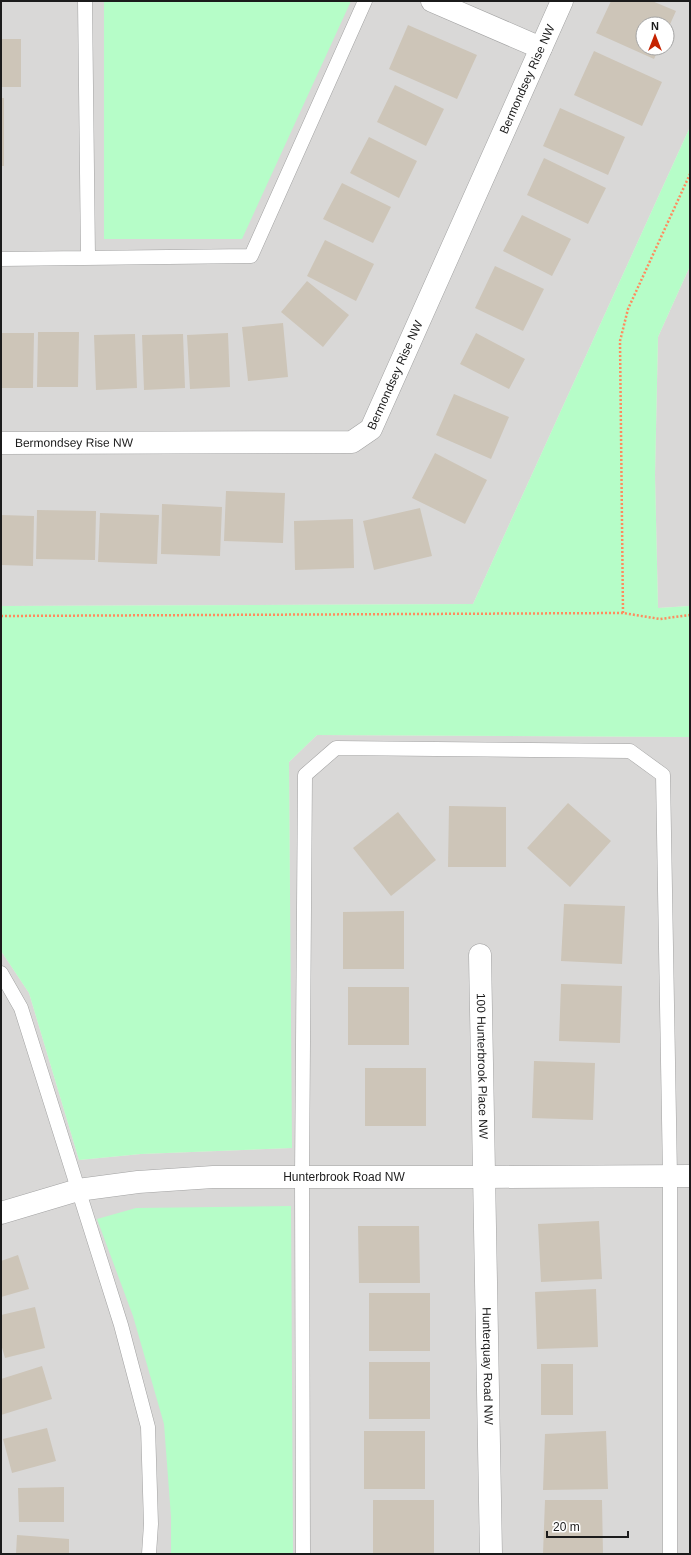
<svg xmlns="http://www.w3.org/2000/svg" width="691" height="1555" viewBox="0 0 691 1555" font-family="Arial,sans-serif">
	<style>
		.residential { fill: #d9d8d7; fill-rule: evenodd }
		.park { fill: #b6fdc8 }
		.building { fill: #cdc5b8 }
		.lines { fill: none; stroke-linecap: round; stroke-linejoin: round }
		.service-casing { stroke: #a2a2a2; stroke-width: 15 }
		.minor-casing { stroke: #a2a2a2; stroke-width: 23 }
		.path { stroke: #ff8b5e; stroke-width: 2.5; stroke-dasharray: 2 2; stroke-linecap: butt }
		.service { stroke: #fff; stroke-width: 14 }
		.minor { stroke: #fff; stroke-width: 22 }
		.labels { text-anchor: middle; stroke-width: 4; stroke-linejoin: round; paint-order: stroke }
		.street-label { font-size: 12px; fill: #1b1b1b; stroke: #fff }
	</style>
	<rect width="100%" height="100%" fill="#edebdf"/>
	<!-- residential -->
	<path class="residential" d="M1 1H690V127L473 604 1 606ZM643 24H667V48H643Z
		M690 266V606L658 608 655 475 658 337Z
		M317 735 690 737V1554H1V951L29 993 79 1160 141 1154 291 1148 289 762Z"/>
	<!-- park -->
	<path class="park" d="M104 1H351L242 239H104Z
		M690 127V266L658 337 655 475 658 608 690 606V737L317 735 289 762 292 1148 141 1154 79 1160 29 993 1 951V606L473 604Z
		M291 1206 293 1554H171V1517L164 1424 133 1316 97 1219 136 1208Z"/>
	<!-- building -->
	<path class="building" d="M611 1H652L676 11 667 31V24H643V48H659L654 59 596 33Z
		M408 25 477 55 457 99 389 69Z
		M1 39H21V87H1Z
		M594 51 662 82 642 126 574 95Z
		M395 85 444 109 426 146 377 122Z
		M1 98H4V166H1Z
		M560 108 625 137 608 175 543 146Z
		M369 137 417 161 399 198 350 173Z
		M544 158 606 188 588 224 527 195Z
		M342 183 391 207 373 243 323 219Z
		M522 215 571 239 552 276 503 251Z
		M325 240 374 264 356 301 307 276Z
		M495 266 544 289 523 331 475 308Z
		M307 281 349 315 323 347 281 312Z
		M283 323 288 377 248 381 242 327Z
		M38 332H79L78 387H37Z
		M1 333H34L33 388H1Z
		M228 333 230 387 190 389 187 335Z
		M476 333 525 359 509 389 460 364Z
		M135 334 137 388 96 390 94 335Z
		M183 334 185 388 144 390 142 335Z
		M454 394 509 417 491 459 436 435Z
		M435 453 487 480 465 524 412 498Z
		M226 491 285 493 283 543 224 541Z
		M162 504 222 507 220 556 161 554Z
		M420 508 432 556 374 570 363 521Z
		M37 510 96 511 95 560 36 559Z
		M100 513 159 515 157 564 98 562Z
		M1 515 34 516 33 566 1 565Z
		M353 519 354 568 295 570 294 521Z
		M568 803 611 841 570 887 527 848Z
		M449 806 506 807V867H448Z
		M398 812 436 860 391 896 353 848Z
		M564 904 625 906 622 964 561 961Z
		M404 911V969H343V912Z
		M561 984 622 986 620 1043 559 1041Z
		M348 987H409V1045H348Z
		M534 1061 595 1063 593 1120 532 1118Z
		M365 1068H426V1126H365Z
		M599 1221 602 1279 541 1282 538 1224Z
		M358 1226H419L420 1283H359Z
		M18 1255 29 1289 1 1297V1261Z
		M596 1289 598 1347 537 1349 535 1292Z
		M369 1293H430V1351H369Z
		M35 1307 45 1348 5 1358 1 1344V1315Z
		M369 1362H430V1419H369Z
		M541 1364H573V1415H541Z
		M42 1366 52 1399 1 1415V1379Z
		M47 1428 56 1461 12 1473 3 1439Z
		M364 1431H425V1489H364Z
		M606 1431 608 1489 543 1490 545 1434Z
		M64 1487V1522H19L18 1488Z
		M373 1500H434V1554H373Z
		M545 1500H602L603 1554H543Z
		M17 1535 69 1539V1554H16Z"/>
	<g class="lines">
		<defs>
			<path id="service" d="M85 1 88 257
				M1 259 251 256 365 1
				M1 973 21 1008 121 1325 148 1427 151 1524 149 1554
				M303 1554 302 1177 305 775 336 748 630 751 663 775 670 1176V1554"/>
			<g id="minor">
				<path d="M432 1 541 48"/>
				<path id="s1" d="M1 443 352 442 371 429 562 1"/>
				<path id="s2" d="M480 955 491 1554"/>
				<path id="s3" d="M1 1213 78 1190 138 1182 213 1177H483L690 1176"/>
			</g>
		</defs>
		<!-- service casing -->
		<use href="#service" class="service-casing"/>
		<!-- minor casing -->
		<use href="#minor" class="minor-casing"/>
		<!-- path -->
		<path class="path" d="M623 613 620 341 628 309 690 174
			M1 616 623 613 660 619 690 615"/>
		<!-- service -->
		<use href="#service" class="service"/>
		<!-- minor -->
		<use href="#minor" class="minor"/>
	</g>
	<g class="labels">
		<!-- street labels -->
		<g class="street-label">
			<text dy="4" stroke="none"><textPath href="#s1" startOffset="757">Bermondsey Rise NW</textPath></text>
			<text dy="4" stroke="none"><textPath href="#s1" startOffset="433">Bermondsey Rise NW</textPath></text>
			<text dy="4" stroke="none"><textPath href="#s1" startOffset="73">Bermondsey Rise NW</textPath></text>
			<text dy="4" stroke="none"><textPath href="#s2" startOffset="111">100 Hunterbrook Place NW</textPath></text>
			<text dy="4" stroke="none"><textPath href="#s3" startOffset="347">Hunterbrook Road NW</textPath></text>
			<text dy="4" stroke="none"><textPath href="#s2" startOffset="411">Hunterquay Road NW</textPath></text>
		</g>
	</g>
	<!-- border -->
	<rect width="691" height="1555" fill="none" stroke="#1b1b1b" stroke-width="4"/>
	<!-- north arrow -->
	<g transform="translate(655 36)"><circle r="19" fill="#ffffff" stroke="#a4a4a4"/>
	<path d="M0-3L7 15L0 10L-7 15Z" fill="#c52200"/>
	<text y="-6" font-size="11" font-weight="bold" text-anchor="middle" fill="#1b1b1b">N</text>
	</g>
	<!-- scale -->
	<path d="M547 1531v6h81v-6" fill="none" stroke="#1b1b1b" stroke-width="2"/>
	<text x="553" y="1531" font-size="12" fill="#1b1b1b" stroke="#ffffff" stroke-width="3" paint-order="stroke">20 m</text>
</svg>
